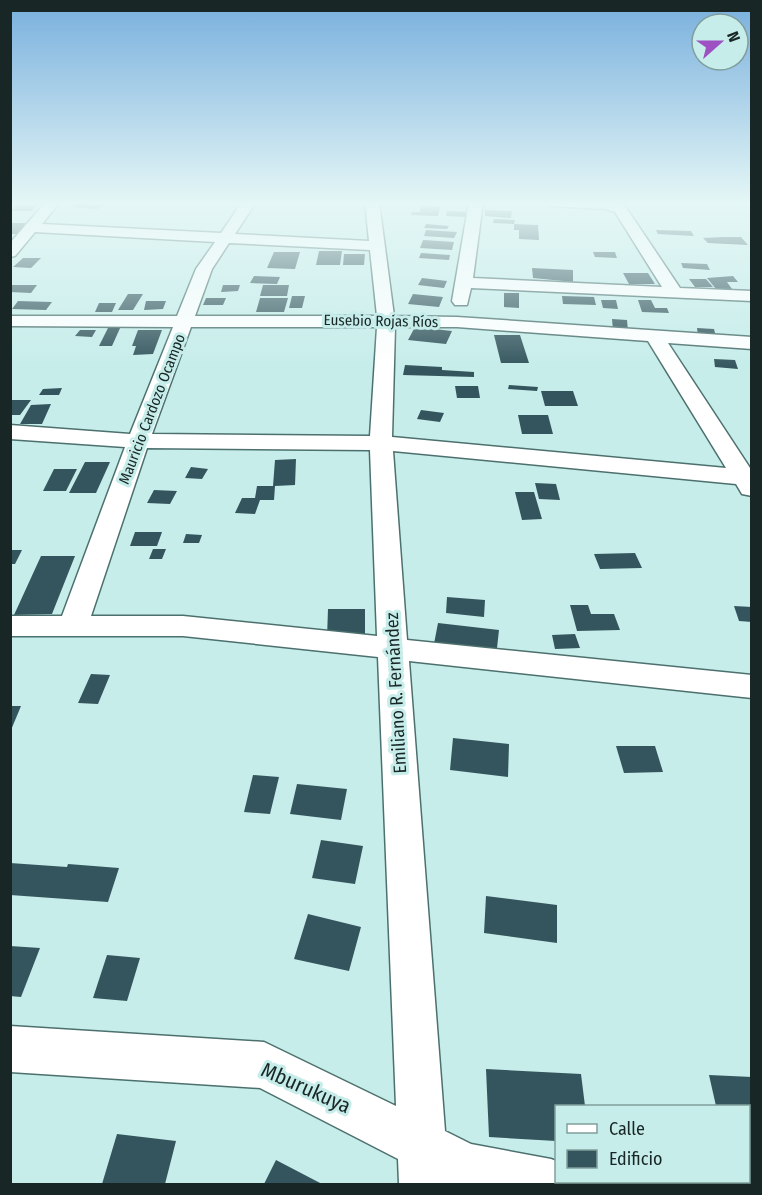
<svg xmlns="http://www.w3.org/2000/svg" width="762" height="1195" viewBox="0 0 762 1195" font-family="'Fira Sans Condensed',sans-serif">
	<style>
		.building { fill: #34555d }
		.lines { fill: none; stroke-linecap: round; stroke-linejoin: round }
		.minor-casing { stroke: #4c706e; stroke-width: 3 }
		.minor { fill: #fff; fill-rule: evenodd }
		.labels { text-anchor: middle; stroke-width: 6; stroke-linejoin: round; paint-order: stroke }
		.far-street-label { font-size: 15px; fill: #182726; stroke: #c6edea }
		.street-label { font-size: 18px; fill: #182726; stroke: #c6edea }
		.near-street-label { font-size: 21px; fill: #182726; stroke: #c6edea }
	</style>
	<rect width="100%" height="100%" fill="#c6edea"/>
	<!-- building -->
	<path class="building" d="M35 202H48L46 204 37 205 32 211H11L16 205H32Z
		M82 203 105 204 97 209 71 207Z
		M421 206 440 207 438 216 411 215 412 212H420Z
		M485 210 512 211 511 218 485 216Z
		M447 211 469 212 468 217 446 216Z
		M494 219 515 220 514 224 493 223Z
		M10 223H26L18 234H10Z
		M426 224 449 226 447 229 424 228Z
		M514 224 538 225 539 240 519 239V230H514Z
		M426 230 457 232 454 238 424 236Z
		M656 230 691 231 694 236 658 234Z
		M723 237H741L748 245 708 243 703 238Z
		M423 240 454 242 452 250 420 248Z
		M319 251H342L340 265H316Z
		M274 252H300L295 269 267 268Z
		M593 252H615L617 258 595 257Z
		M421 253 450 255 449 260 419 258Z
		M344 254H365L364 265H343Z
		M23 258H41L31 268 13 267Z
		M681 263 707 264 710 270 683 268Z
		M532 268 573 270V282L533 278Z
		M623 273H648L655 284H629Z
		M254 276 280 277 277 284 250 283Z
		M733 276 738 282H727L732 289H716L707 278Z
		M422 278 447 281 444 288 418 285Z
		M689 279H706L713 287H695Z
		M10 285H37L31 293 10 292Z
		M223 285H240L238 291 221 292Z
		M263 285H289L287 296H260Z
		M504 293H519V308L504 307Z
		M128 294H143L133 310H118Z
		M413 294 443 297 439 307 408 304Z
		M292 296H305L302 308H289Z
		M562 296 594 297 596 305 563 304Z
		M206 298H226L223 305H203Z
		M260 298H288L284 312H256Z
		M601 300H616L618 309 603 308Z
		M638 300H651L655 308H667L669 313 642 312Z
		M18 301 52 302 46 310 12 309Z
		M146 301H166L163 309 144 310Z
		M99 303H116L112 312H95Z
		M612 319 627 320 628 331 613 330Z
		M109 326H121L112 346H99Z
		M415 327 452 331 446 344 408 340Z
		M697 328 714 329 716 337 698 336Z
		M80 330H96L92 337 75 336Z
		M138 330H162L153 354 133 355 136 346H132Z
		M494 335H520L529 363H501Z
		M714 359 735 360 738 369 715 367Z
		M405 365 442 367V370L474 372V377L403 375Z
		M509 385 538 387 537 391 508 389Z
		M455 386H478L480 398H457Z
		M62 388 59 395H39L43 389Z
		M541 391H573L578 406H545Z
		M10 400H31L20 415H10Z
		M51 404 42 424H20L31 405Z
		M421 410 444 413 440 422 417 419Z
		M518 415H548L553 434H522Z
		M296 459 295 485 275 486 274 500H260L255 514 235 513 242 498H255L257 486H273L275 460Z
		M85 462H110L96 493H69Z
		M191 467 208 469 202 479 185 478Z
		M54 469H77L66 491H43Z
		M535 483 556 484 560 500 539 499Z
		M154 490 177 491 170 504 147 503Z
		M515 492H534L542 519 522 520Z
		M135 532H162L157 546H130Z
		M186 534 202 535 199 543H183Z
		M153 549H166L162 559H149Z
		M10 550H22L15 564H10Z
		M635 553 642 568 600 569 594 554Z
		M41 556H75L52 614 14 615Z
		M447 597 485 600 484 617 446 613Z
		M570 605H588L591 614H614L620 630 577 631Z
		M734 606 752 607V622L739 621Z
		M328 609H365V638H327Z
		M438 623 499 630 496 657 433 649Z
		M575 634 580 648 555 649 552 635Z
		M91 674 110 675 98 704 78 703Z
		M10 706H21L11 730H10Z
		M453 738 509 744 508 777 450 770Z
		M616 746H655L663 772 624 773Z
		M253 775 279 777 270 814 244 812Z
		M297 784 347 789 341 820 290 814Z
		M321 840 363 846 355 884 312 878Z
		M10 863 67 867 68 864 119 868 108 902 10 895Z
		M486 896 557 905V943L484 933Z
		M308 914 361 927 349 971 294 959Z
		M10 946 40 948 21 997 10 996Z
		M107 955 140 958 127 1001 93 998Z
		M486 1069 581 1074 585 1106H556V1141L489 1137Z
		M709 1075 752 1077V1137H748V1106H716Z
		M117 1134 176 1141 165 1184H102Z
		M276 1160 322 1184H264Z"/>
	<g class="lines">
		<defs>
			<path id="minor" d="M46 202H60L42 224 221 233 242 202H256L235 234 369 241 365 202H379L394 316 457 317 752 337V349L668 343 752 471V496L742 494 736 484 393 451 407 640 752 675V698L409 661 445 1131 471 1144 551 1159 556 1161V1182H575L576 1184H399L398 1159 260 1088 10 1072V1026L264 1042 396 1106 378 657 183 636H10V616H62L125 447 10 439V425L130 434 173 327 10 326V316H177L196 269 215 242 35 232 15 256 10 257V243ZM229 243 370 250 377 316H195L212 269ZM191 327H377L370 436 152 434ZM395 327H457L648 341 726 468 392 437ZM147 448 370 450 377 636 183 616H91Z
				M469 202H483L473 278 662 287 615 212 607 209 552 206 545 202H612L625 206 680 288 752 291V301L471 288 467 305H455L452 301Z"/>
		</defs>
		<!-- minor casing -->
		<use href="#minor" class="minor-casing"/>
		<!-- minor -->
		<use href="#minor" class="minor"/>
	</g>
	<!-- sky -->
	<linearGradient id="sky" x2="0" y2="1"><stop stop-color="#78afdd"/><stop offset="0.55" stop-color="#e5f7f6"/><stop offset="1" stop-color="#e5f7f6" stop-opacity="0"/></linearGradient>
	<rect width="762" height="369" fill="url(#sky)"/>
	<g class="labels">
		<!-- far-street labels -->
		<g class="far-street-label">
			<text transform="translate(381 321) rotate(1)" y="5">Eusebio Rojas Ríos</text>
			<text transform="translate(152 409) rotate(-69)" y="5">Mauricio Cardozo Ocampo</text>
		</g>
		<!-- street labels -->
		<g class="street-label">
			<text transform="translate(396 693) rotate(-93)" y="6">Emiliano R. Fernández</text>
		</g>
		<!-- near-street labels -->
		<g class="near-street-label">
			<text transform="translate(306 1088) rotate(24)" y="7">Mburukuya</text>
		</g>
	</g>
	<!-- border -->
	<rect width="762" height="1195" fill="none" stroke="#182726" stroke-width="24"/>
	<!-- legend -->
	<rect x="555" y="1105" width="195" height="78" fill="#c6edea" stroke="#809e9c" stroke-width="1.5"/>
	<rect x="567" y="1124" width="30" height="9" fill="#ffffff" stroke="#809e9c" stroke-width="1.5"/>
	<text x="609" y="1135" font-size="18" fill="#182726">Calle</text>
	<rect x="567" y="1150" width="30" height="18" fill="#34555d" stroke="#809e9c" stroke-width="1.5"/>
	<text x="609" y="1165" font-size="18" fill="#182726">Edificio</text>
	<!-- north arrow -->
	<g transform="translate(720 42) rotate(69)"><circle r="28" fill="#c6edea" stroke="#809e9c" stroke-width="1.5"/>
	<path d="M0-4.5L10 22L0 15L-10 22Z" fill="#9e51c3"/>
	<text y="-9" font-size="16" font-weight="bold" text-anchor="middle" fill="#182726">N</text>
	</g>
</svg>
